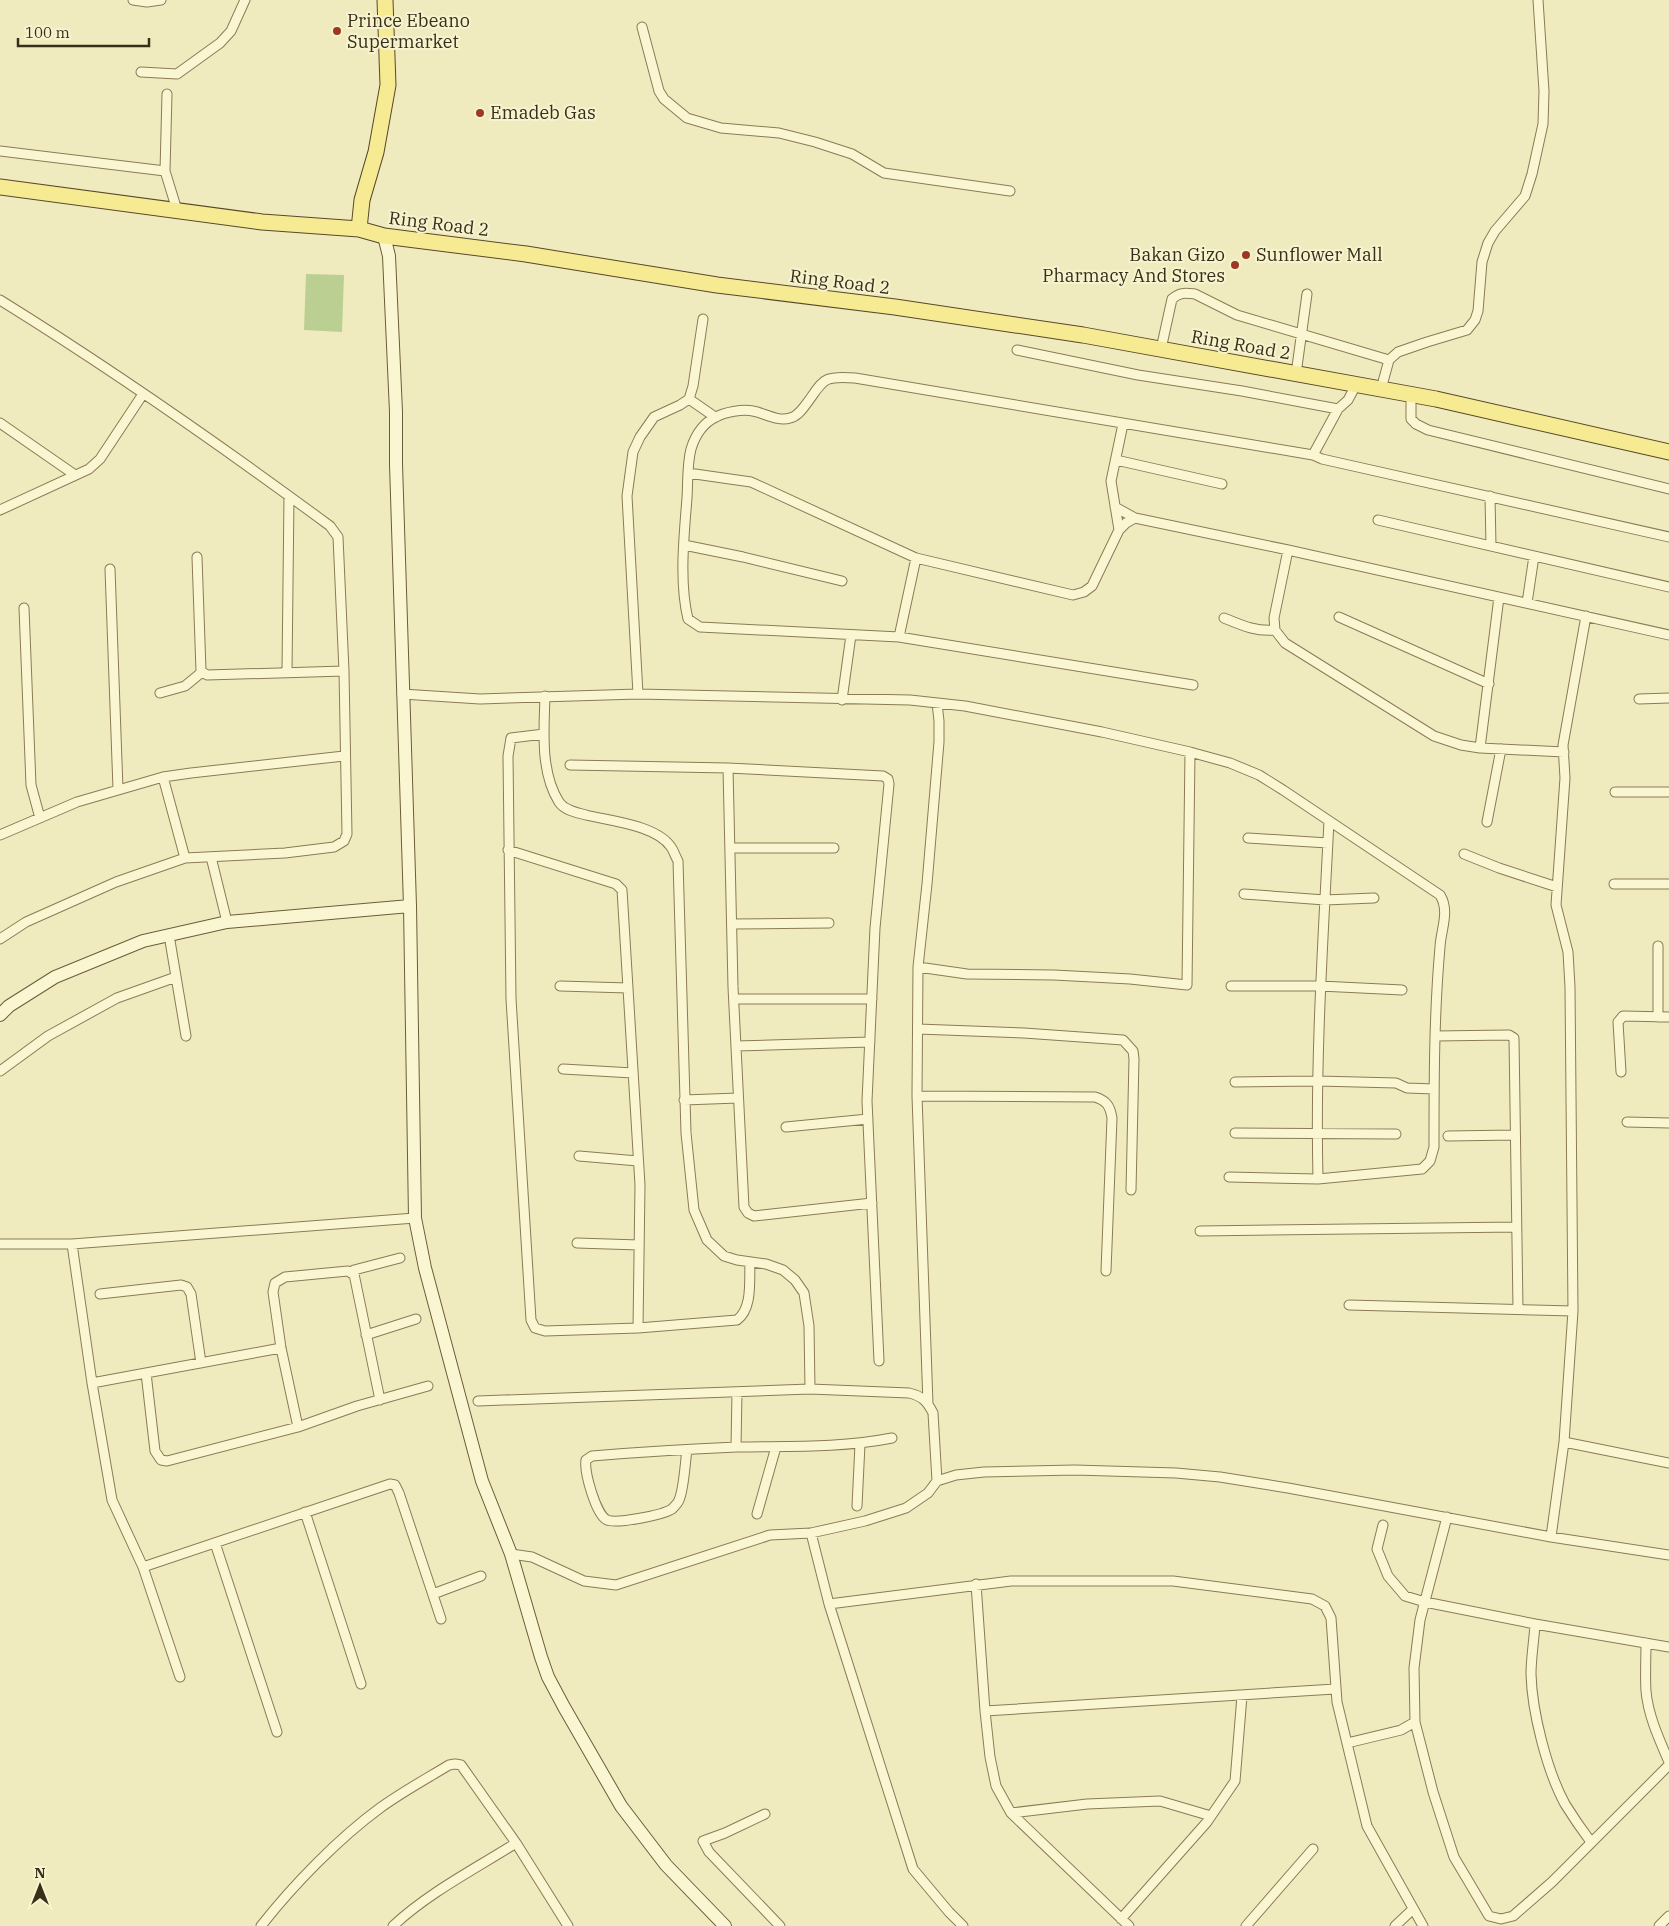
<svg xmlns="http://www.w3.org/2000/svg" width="1669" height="1926" viewBox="0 0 1669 1926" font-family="'IBM Plex Serif',serif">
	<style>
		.pitch { fill: #bccf92 }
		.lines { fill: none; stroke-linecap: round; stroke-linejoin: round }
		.street-casing { stroke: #8a7b56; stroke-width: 11 }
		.secondary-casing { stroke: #6b5c39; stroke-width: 14 }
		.primary-casing { stroke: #57482b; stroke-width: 17 }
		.street { stroke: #fbf6d2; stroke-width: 9 }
		.secondary { stroke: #fbf6d2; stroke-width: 12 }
		.primary { stroke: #f6ea93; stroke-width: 15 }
		.poi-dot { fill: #9c3923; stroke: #f7f3ce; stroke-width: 2 }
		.labels { text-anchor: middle; stroke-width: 4; stroke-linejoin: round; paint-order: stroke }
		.poi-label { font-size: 18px; fill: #382f1b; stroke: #f7f3ce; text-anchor: start }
		.street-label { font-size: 18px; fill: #382f1b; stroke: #f7f3ce }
	</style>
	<rect width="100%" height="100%" fill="#f0ebbe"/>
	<!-- pitch -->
	<path class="pitch" d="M306 274 344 275 342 332 304 330Z"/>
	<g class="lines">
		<defs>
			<path id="street" d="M133 0 147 2 161 0
				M642 27 659 91 664 99 687 118 721 128 779 133 815 142 852 154 884 173 1010 191
				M141 72 177 74 220 43 231 31 245 0
				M167 94 165 171 177 210
				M0 151 165 171
				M0 300C113 370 223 447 330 526L338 537 344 671 347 834 344 841 334 847 285 853 185 858 116 882 26 922 0 939
				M1161 349 1172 299C1180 292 1185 293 1195 294L1237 315 1389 360
				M1017 350 1138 375 1242 391 1338 409
				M1296 374 1307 294
				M1381 389 1389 360 1398 352 1427 342 1467 330 1475 320 1478 311 1482 262 1488 243 1495 231 1525 196 1532 174 1543 124 1544 91 1538 0
				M1411 395V419L1416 424 1428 430 1669 489
				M689 399 715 417
				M0 423 75 475
				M1313 455 1338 409 1348 400 1356 385
				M1116 460 1222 484
				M688 473 751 482 916 558 1073 595 1084 592 1092 586 1119 530 1126 523 1135 518
				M1490 496 1491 546
				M1115 507 1135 518 1288 550 1669 635
				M0 510 89 469 100 459 143 394
				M1378 520 1669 587
				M1119 530 1111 481 1123 424
				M684 545 743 557 842 581
				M1288 550 1274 618 1275 630 1285 643 1434 736 1461 745 1480 748 1564 752
				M197 557 201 671 207 675 344 671
				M110 569 118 789
				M1527 603 1534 556
				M24 608 31 785 40 818
				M1339 617 1489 684
				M1224 618C1241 625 1256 632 1275 630
				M899 637 916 558
				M287 672 289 496
				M1193 685 899 637 700 627 688 619C679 582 684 536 687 498 688 482 687 464 691 449 695 436 703 423 716 417 725 412 742 409 753 411 764 413 778 422 790 418 796 417 800 412 804 407 824 381 820 375 855 378L1313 455 1322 459 1669 537
				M160 693 185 686 202 672
				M402 694 480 699 638 694 910 700 965 706 1102 732 1190 752 1230 763 1259 775 1283 790 1440 895C1450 911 1441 929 1440 947 1434 1014 1434 1081 1434 1147L1430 1161 1422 1169 1318 1179 1229 1177
				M638 694 627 496 633 452 640 437 654 417 680 405 689 399 693 386 703 319
				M545 696C544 730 540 772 559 802 564 810 577 813 586 815 610 821 656 825 671 847 674 851 675 856 678 861L686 1133 694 1210 707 1240 724 1256 737 1260 766 1264 783 1270 795 1280 804 1293 809 1326 810 1389
				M1639 699 1669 698
				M842 700 851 635
				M544 734 511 738 508 756 511 999 531 1320 535 1328 545 1331 638 1328 737 1320C753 1308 749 1280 750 1262
				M1480 748 1499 597
				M570 765 728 768 883 776 888 779 889 784 875 928 867 1101 879 1361
				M728 768 733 987 744 1207 748 1213 754 1216 872 1203
				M163 777 185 858
				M1615 792H1669
				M1487 822 1501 749
				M0 835 77 802 163 777 191 773 344 756
				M1248 838 1328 843
				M730 848H834
				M508 850 616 884 622 890 640 1185 638 1328
				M1464 854 1499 868 1557 887
				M211 857 227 922
				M1614 884H1669
				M1244 894 1325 900 1374 898
				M732 924 829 923
				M169 935 186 1036
				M1658 946V1017
				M918 967 967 974 1054 975 1130 979 1187 985 1190 752
				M560 986 628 988
				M1231 986H1320L1402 990
				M734 999H872
				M918 1029 1024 1033 1123 1040 1133 1051 1134 1059 1131 1190
				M1435 1036 1509 1035 1514 1038 1518 1309
				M736 1046 870 1042
				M563 1069 633 1073
				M0 1071 48 1036 117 998 176 977
				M1621 1072 1618 1022 1623 1016 1669 1017
				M1235 1082 1318 1081 1396 1083 1407 1088 1434 1089
				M917 1096 1095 1097C1107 1101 1110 1106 1112 1118L1106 1271
				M684 1100 738 1098
				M1627 1122 1669 1123
				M786 1127 868 1119
				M1235 1133 1396 1134
				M1448 1136 1514 1135
				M579 1156 638 1161
				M1318 1179C1315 1060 1323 940 1329 821
				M1200 1231 1516 1227
				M577 1243 639 1245
				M0 1244H72L415 1218
				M72 1244 92 1383 112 1500 143 1567 180 1677
				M351 1273 354 1270 400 1258
				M100 1294 181 1285 187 1287 191 1294 201 1363
				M1349 1305 1573 1311
				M366 1335 416 1319
				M146 1373 155 1451 161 1460 167 1461 298 1427 357 1406 428 1386
				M92 1383 281 1348
				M478 1401 810 1389 909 1393C922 1396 927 1401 933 1413L937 1481
				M928 1404 917 1096 918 967 927 884 939 742V721L937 703
				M298 1427 281 1348 273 1292 275 1283 285 1277 348 1271 354 1274 380 1400
				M1564 1442 1669 1463
				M736 1447 737 1392
				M687 1450C685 1463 684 1489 679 1500 678 1503 674 1507 672 1509 663 1515 617 1524 607 1520 596 1515 584 1472 586 1460L592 1456C640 1452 689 1449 737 1447 789 1446 841 1448 892 1438
				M857 1506 860 1444
				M305 1512 361 1684
				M757 1514 776 1447
				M1447 1517 1420 1620 1414 1668 1415 1722 1433 1792 1454 1857 1489 1916 1501 1919 1513 1916 1552 1882 1669 1765
				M1383 1525 1377 1549 1388 1576 1405 1596 1425 1602 1535 1624 1669 1647
				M811 1533 829 1604 913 1869 949 1912 963 1926
				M1551 1537 1564 1442 1573 1311 1570 987 1568 952 1556 905 1565 778 1563 745 1586 616
				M215 1543 277 1732
				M511 1554 532 1557 584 1581 616 1585 770 1535 811 1533 865 1521 906 1508 928 1493 937 1481 956 1475 984 1472 1075 1470 1176 1473 1220 1477 1288 1488 1551 1537 1669 1555
				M143 1567 390 1484 395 1485 399 1493 441 1619
				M976 1584 985 1711 990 1757 996 1786 1011 1813 1129 1926
				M433 1594 481 1576
				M829 1604 1011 1581H1173L1312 1599 1325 1606 1331 1618 1337 1702 1367 1826 1423 1926
				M1535 1624C1534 1641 1531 1658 1531 1674 1532 1712 1547 1771 1565 1804 1573 1817 1582 1830 1591 1842
				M1646 1643C1646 1659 1645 1675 1646 1691 1648 1715 1659 1739 1669 1762
				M985 1711 1335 1689
				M1347 1743 1401 1730 1415 1722
				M1011 1813 1087 1804 1160 1801 1211 1816
				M765 1814 725 1833 703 1841 709 1852 780 1926
				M1121 1919 1207 1822 1235 1781 1242 1696
				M261 1926C293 1885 339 1838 380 1808 402 1792 426 1779 449 1765L455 1764 461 1765 516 1843 568 1926
				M393 1926C428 1893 475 1869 516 1843
				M1246 1926 1313 1849
				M1395 1926 1412 1910
				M1659 1926 1669 1916"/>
			<path id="secondary" d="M384 236 389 256 396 412V464L410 906 415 1218 425 1268 482 1481 511 1554 541 1657 548 1677 564 1707 621 1806 666 1865 725 1926
				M0 1015 9 1006 55 977 143 941 227 922 410 906"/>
			<path id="primary" d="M0 187 262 222 359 229 384 236 526 254 717 285 895 307 1083 335 1436 399 1669 452
				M359 229 362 200 376 152 388 85 385 0"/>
		</defs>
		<!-- street casing -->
		<use href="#street" class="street-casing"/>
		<!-- secondary casing -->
		<use href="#secondary" class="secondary-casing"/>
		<!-- primary casing -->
		<use href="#primary" class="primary-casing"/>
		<!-- street -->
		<use href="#street" class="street"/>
		<!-- secondary -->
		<use href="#secondary" class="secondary"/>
		<!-- primary -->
		<use href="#primary" class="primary"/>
	</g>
	<!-- markers -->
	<g class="poi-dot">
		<circle cx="337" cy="31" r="5"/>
		<circle cx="480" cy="113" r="5"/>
		<circle cx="1246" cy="255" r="5"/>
		<circle cx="1235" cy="265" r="5"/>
	</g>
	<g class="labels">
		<!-- poi labels -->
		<g class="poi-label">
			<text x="347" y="27">Prince Ebeano<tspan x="347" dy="21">Supermarket</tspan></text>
			<text x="490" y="119">Emadeb Gas</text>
			<text x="1225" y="261" text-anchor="end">Bakan Gizo<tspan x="1225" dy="21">Pharmacy And Stores</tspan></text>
			<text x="1256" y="261">Sunflower Mall</text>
		</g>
		<!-- street labels -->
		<g class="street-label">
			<text transform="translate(439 224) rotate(7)" y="6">Ring Road 2</text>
			<text transform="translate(840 282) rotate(7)" y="6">Ring Road 2</text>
			<text transform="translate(1241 345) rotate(10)" y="6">Ring Road 2</text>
		</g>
	</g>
	<!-- north arrow -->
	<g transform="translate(40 1886)" stroke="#f7f3ce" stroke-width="4" paint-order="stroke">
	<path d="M0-4L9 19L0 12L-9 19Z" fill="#382f1b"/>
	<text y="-8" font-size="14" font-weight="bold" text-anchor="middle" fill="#382f1b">N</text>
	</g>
	<!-- scale -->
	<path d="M18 38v8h131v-8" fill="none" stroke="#382f1b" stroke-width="2.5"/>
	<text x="25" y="38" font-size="15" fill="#382f1b" stroke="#f7f3ce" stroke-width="4" paint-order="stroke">100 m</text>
</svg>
